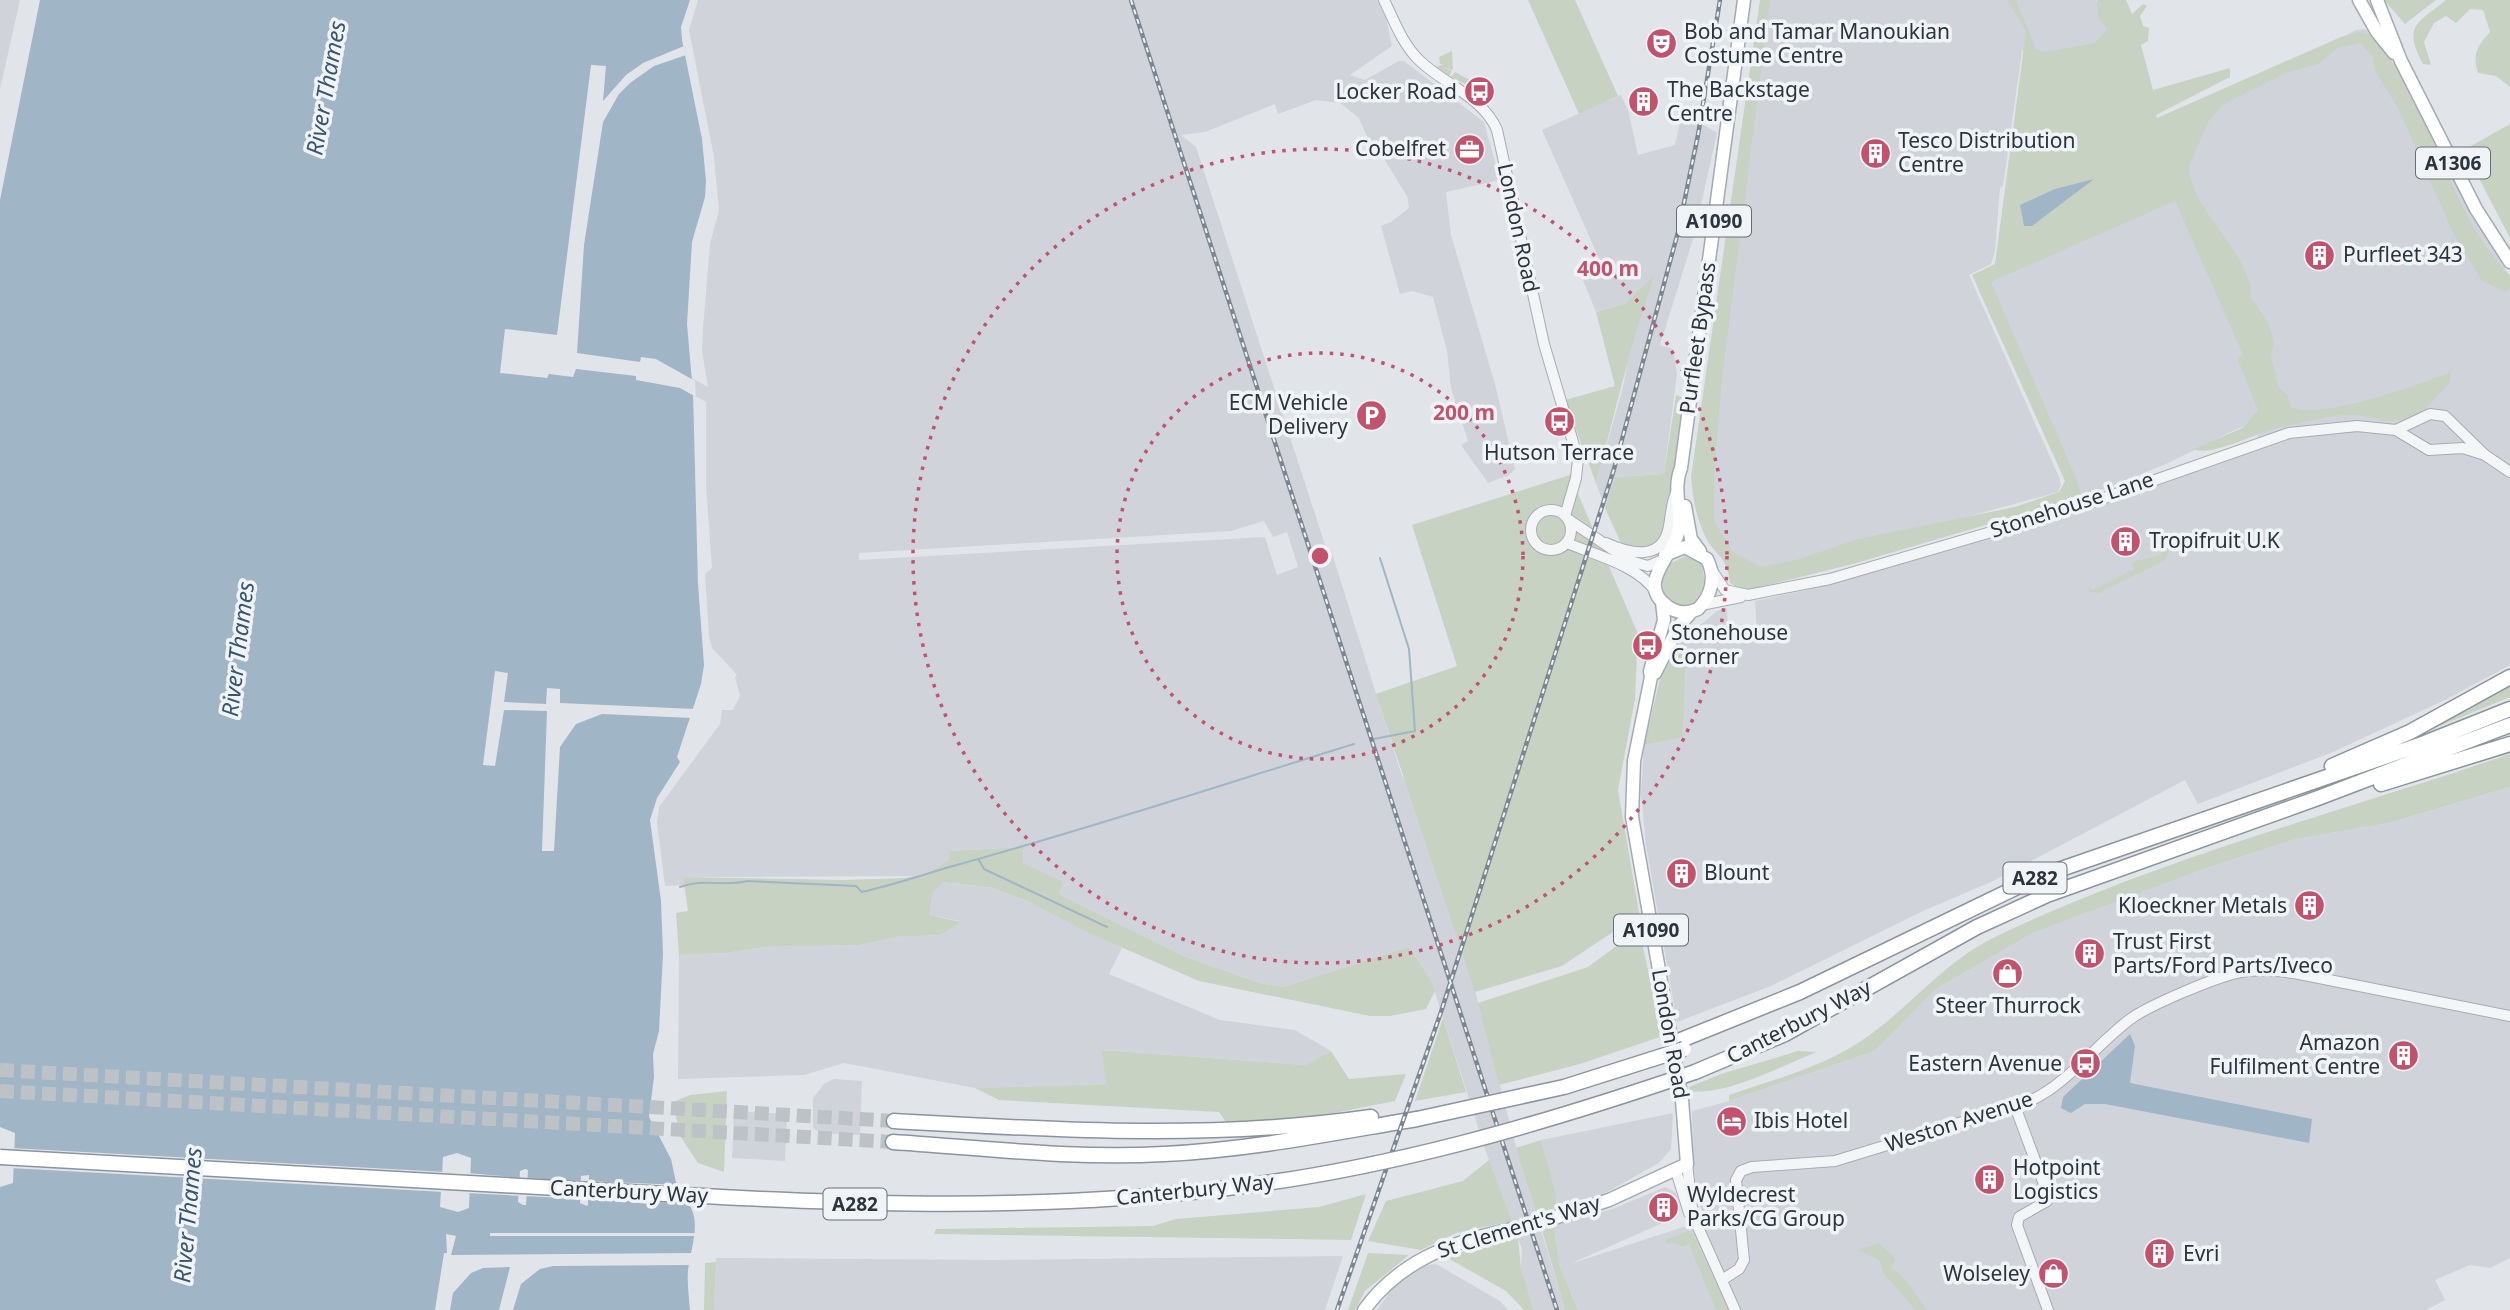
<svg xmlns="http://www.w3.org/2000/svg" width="2510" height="1310" viewBox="0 0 2510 1310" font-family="'Noto Sans',sans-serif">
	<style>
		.built { fill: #d0d4da; fill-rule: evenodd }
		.green { fill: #c8d2c3 }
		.water { fill: #a0b5c5; fill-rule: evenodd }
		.pier { fill: #e1e5e9 }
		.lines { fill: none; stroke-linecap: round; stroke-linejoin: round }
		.stream { stroke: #a0b5c5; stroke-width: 2 }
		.highway-tunnel { stroke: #bdc2c7; stroke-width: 14; stroke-dasharray: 14 7; stroke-linecap: butt }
		.minor-casing { stroke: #a7acb3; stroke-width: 12 }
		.major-casing { stroke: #a2aab3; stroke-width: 15 }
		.highway-casing { stroke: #8a949e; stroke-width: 17 }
		.minor { stroke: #f4f5f7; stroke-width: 10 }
		.major { stroke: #fff; stroke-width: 12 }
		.highway { stroke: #fff; stroke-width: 14 }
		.rail-casing { stroke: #7c8691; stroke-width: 4.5 }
		.rail { stroke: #f1f4f6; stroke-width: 2; stroke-dasharray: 5; stroke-linecap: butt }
		.major-bridge-casing { stroke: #a2aab3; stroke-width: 15; stroke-linecap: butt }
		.highway-bridge-casing { stroke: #8a949e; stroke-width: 17; stroke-linecap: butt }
		.major-bridge { stroke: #fff; stroke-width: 12 }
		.highway-bridge { stroke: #fff; stroke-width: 14 }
		.ring { fill: none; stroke: #c1536d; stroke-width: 3.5; stroke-dasharray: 3.5 7 }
		.labels { text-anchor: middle; stroke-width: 7; stroke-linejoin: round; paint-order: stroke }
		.shield { fill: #f1f4f6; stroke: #666e76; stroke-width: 2 }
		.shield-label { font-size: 19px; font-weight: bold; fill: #2b343f }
		.poi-label { font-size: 21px; fill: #2b343f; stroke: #f1f4f6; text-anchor: start }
		.street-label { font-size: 21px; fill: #2b343f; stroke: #f1f4f6 }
		.water-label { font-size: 23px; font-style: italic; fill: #39566f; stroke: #f1f4f6 }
		.centre { fill: #c1536d; stroke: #f1f4f6; stroke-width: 3.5 }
		.ring-label { font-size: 21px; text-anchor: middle; font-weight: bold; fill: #c1536d; stroke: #f1f4f6; stroke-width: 7; stroke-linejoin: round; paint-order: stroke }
	</style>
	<rect width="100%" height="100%" fill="#e1e5e9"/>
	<!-- built -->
	<path class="built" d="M0 0H20L0 89Z
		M698 0H1377L1386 18 1392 46 1350 75 1365 80 1399 61H1404L1484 122 1500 180 1446 192 1451 235 1495 384 1515 469 1509 475 1488 483 1461 445 1468 441 1451 388 1447 351 1433 297 1412 291 1400 294 1381 226 1391 222 1409 208 1407 196 1381 154 1371 146 1359 118 1340 103 1316 100 1278 114 1275 104 1205 132 1181 135 1196 147 1327 551 1331 550 1402 776 1409 784 1469 967 1515 1143 1565 1310H1534L1521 1268 1522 1249 1486 1152 1431 980 1409 947 1283 987 1259 983 1184 956 1059 894 1062 882 1023 863 1022 847 949 851V860L926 874 912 876 684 877V885L665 886 657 823 659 807 720 724 722 710H733L740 696 735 677 737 675 712 648 709 636 705 574 712 568 706 485V402L680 388 636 380V376L576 369 535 433 519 558 509 557 521 468H528L534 432 556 392 554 380 559 385 558 375 549 374 547 378 500 373 505 329 557 335 591 65 606 66 603 101 626 75 643 63 684 46 686 55 654 66 630 83 619 94 603 122 584 245 577 353 640 362 641 357 656 359 708 387 702 351 703 329 710 244 719 210 714 157 689 30ZM1264 521 1273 537 1287 532 1298 567 1277 575 1265 537 859 560V553L1231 531Z
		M1768 0H2096L2110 32 2100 45 2046 55 2022 51 2003 186 2000 188 1995 251 1991 264 1969 275 2059 477 2061 485 2058 492 1821 557 1743 573 1702 505Z
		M2366 29 2423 112 2474 216 2510 277V665L2447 699 2333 752 2198 804 2185 780 1991 882 1923 911 1771 986 1677 1022 1646 845 1641 793 1644 745 1683 736 1687 636 1717 611 1727 608 1728 630 1757 633 1755 601 1807 590 2068 516 2257 449 2259 411 2243 426 2166 464 2084 497 2074 492 1981 281 2158 133 2356 30Z
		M1621 95 1628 110 1638 155 1675 145 1682 112 1717 133 1694 236 1660 345 1673 349 1677 374 1664 474 1615 477 1605 508 1596 483 1623 387 1634 330 1655 276 1624 304 1596 312 1580 273 1601 263 1542 130Z
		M2510 787V1258L2490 1268 2470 1265 2435 1280 2445 1300 2426 1310H1578L1560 1267 1554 1226 1615 1208 1665 1187 1675 1192 1678 1198 1680 1209 1676 1217 1570 1264 1683 1227 1699 1229 1708 1226 1699 1203 1693 1168 1692 1111 1729 1101 1875 1051 1936 989 2033 933 2204 869 2296 839 2389 823Z
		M943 882 992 888 1025 900 1122 948 1109 974 1220 1020 1295 1030 1331 1051 1305 1065 1103 1050 1106 1084 975 1088 844 1063 804 1075 678 1079 679 955 726 953 764 947 860 945 896 937 940 935 960 921 929 915 933 892Z
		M834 1079 862 1081 860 1135 820 1133 813 1128V1098L824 1084Z
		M734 1111 787 1114 785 1161 732 1158Z
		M1673 1113 1671 1149 1659 1163 1605 1193 1556 1211V1193L1541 1140Z
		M1343 1256 1325 1310H714L716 1258 994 1260Z
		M1436 1264 1500 1301 1508 1310H1377L1395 1285 1421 1266Z"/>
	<!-- green -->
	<path class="green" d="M1528 0H1575L1618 96 1579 114Z
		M1760 0H1770L1722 379 1714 474V521L1733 552 1761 567 1796 560 1858 539 2015 507 2059 492 2065 481 1972 275 1995 264 2026 32 2007 0H2016L2036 49 2045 52 2095 43 2107 29 2098 18 2097 0H2126L2132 14 2143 4 2147 6 2140 16 2143 26 2149 28 2148 41 2141 45 2153 90 2230 68V77L2156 115 2157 118 2341 37 2359 32 2374 35C2388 56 2404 76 2415 98 2443 158 2463 227 2510 276V287L2505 292 2482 281 2452 231 2399 110 2375 71 2373 57 2360 43 2338 48 2318 64 2286 73 2224 104 2210 119 2189 166 2190 177 2199 200 2239 258 2251 285 2250 296 2269 324 2274 343 2271 357 2279 387 2288 396 2291 407C2320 421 2420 384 2451 372L2450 382C2440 393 2425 413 2410 418 2390 426 2371 415 2351 415 2328 415 2304 423 2281 427 2261 431 2209 458 2194 449L2242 428 2258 410 2237 358 2243 355 2175 201 1991 282 2076 478 2081 497 1853 564 1744 591 1730 583C1727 554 1716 558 1705 536 1696 517 1693 498 1691 477Z
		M2384 0H2436L2405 24Z
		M2446 0H2510V87L2496 76 2478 73C2472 55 2477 46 2490 32L2483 10 2470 9 2456 23 2446 16 2434 23 2424 42 2431 65 2423 64C2402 25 2418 23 2446 0Z
		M1452 51 1453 70 1446 68 1452 71 1449 76 1437 67 1443 64H1440L1439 57Z
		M1455 72 1489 90 1483 93 1451 77Z
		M2510 124V238L2464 150Z
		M1655 275C1630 343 1615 414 1596 483L1565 400 1615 386 1596 312 1624 304Z
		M1676 395 1685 398 1667 531 1657 546 1628 550 1620 541 1605 508 1615 477 1664 474Z
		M1570 475 1638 634 1635 699 1618 790 1641 924 1616 930 1562 966 1475 992 1376 694 1457 666 1412 525Z
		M2167 542 2169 553 2164 561 2099 593 2089 592 2088 586 2093 590 2134 569 2132 562 2161 555 2159 544Z
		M1685 556H1691L1702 565 1706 588 1698 604 1679 609 1664 597 1662 581 1669 564Z
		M1684 635 1687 636 1683 737 1644 745 1660 679Z
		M2510 680V697L2418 735Z
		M2510 754V787L2389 823 2296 839 2204 869 2033 933 1936 989 1875 1051 1729 1101V1095C1773 1080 1822 1067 1861 1041 1908 1010 1943 962 1995 937 2159 858 2338 813 2510 754Z
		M1023 847V863L1063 882 1059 894 1184 956 1259 983 1283 987 1409 947 1431 980 1435 991 1426 1009 1390 1016H1370L1199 981 1093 935 1025 900 992 888 944 882 933 892 929 915 961 922 940 935 896 937 860 945 764 947 726 953 679 955 676 913 688 911 683 877 843 880 905 878 926 874 949 860V851Z
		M1642 943 1663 1036 1580 1064 1499 1085 1478 1003 1588 967 1619 944Z
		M1443 1018 1466 1092 1415 1101Z
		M1102 1050 1305 1065 1331 1051 1349 1079 1406 1074 1395 1101 1334 1113 1228 1125 1219 1112 999 1100 975 1088 1106 1084Z
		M1798 1051 1817 1052C1783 1065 1726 1096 1690 1091L1689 1087 1721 1074Z
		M727 1091 724 1172 698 1163 680 1136 673 1102 690 1095Z
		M1541 1140 1556 1193V1211L1537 1216 1516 1148Z
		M1489 1160 1512 1221 1456 1233 1421 1250 1368 1241 1386 1201 1463 1181Z
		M1366 1194 1351 1240 934 1234 936 1229 1153 1226 1176 1219 1319 1207Z
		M1554 1226 1560 1267 1578 1310H1565L1542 1230Z
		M1689 1231 1693 1234 1729 1310H1716L1689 1244 1683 1247 1674 1243 1667 1244 1665 1240Z
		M1518 1238 1521 1268 1534 1310H1524L1506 1291 1446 1257 1489 1243Z
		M1879 1243 1896 1259 1891 1267 1906 1280 1927 1310H1915L1884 1274 1879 1260 1858 1250Z
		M1368 1253 1409 1255 1365 1291 1355 1310H1348Z
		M716 1262 714 1310H704L705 1263Z"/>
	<!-- water -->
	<path class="water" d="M40 0H690L681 27 682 40 702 139 706 181 705 197 692 242 687 324 693 393 698 584 704 665 701 684 677 757 680 762 657 798 650 820 661 901 663 954 659 1031 653 1054 654 1077 649 1117 671 1159 680 1201 687 1202C703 1221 690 1249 688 1271 687 1284 689 1297 690 1310H0V1187L13 1183 15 1133 0 1127V200ZM457 1153 471 1158 469 1208 458 1212 440 1207 443 1157ZM525 1169 528 1170 526 1205H523L518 1202 520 1171ZM589 1175 588 1205 587 1206 580 1203 581 1176Z
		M2094 179 2032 226H2024L2020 205 2055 189Z
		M2130 1034 2135 1046 2130 1083 2312 1119 2309 1143 2105 1104H2085L2071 1113 2061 1108 2063 1097Z"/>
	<!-- pier -->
	<path class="pier" d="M684 46 686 55 654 66 630 83 619 94 603 122 584 245 577 353 640 362 641 357 656 359 695 381 696 397 680 388 636 380V376L576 369 573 377 549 374 547 378 500 373 505 329 557 335 591 65 606 66 603 101 626 75 643 63Z
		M495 671 508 673 504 702 546 704 547 688 560 689V703L695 709 692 718 602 714 576 724 560 747 554 851H542L547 711 504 710 495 766 483 765Z
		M11 1148 445 1172 444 1192 10 1168Z
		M467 1173 523 1178 522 1196 466 1193Z
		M524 1178 584 1181 583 1199 523 1196Z
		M585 1181 681 1185 683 1198 693 1204 584 1199Z
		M490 1233H697V1236H490Z
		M446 1234 456 1236 451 1255 694 1253 692 1265 553 1266 540 1269 521 1284 513 1310H499L510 1267 483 1268 471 1273 453 1293 450 1310H435L444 1253H447Z"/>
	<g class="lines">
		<!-- stream -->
		<path class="stream" d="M1374 739 1415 731 1409 649 1380 558
			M979 860 984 869 1107 927
			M680 887C703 878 725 887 747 881L856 886 862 892C893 885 922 875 953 866 1088 829 1221 785 1354 744"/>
		<!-- highway-tunnel -->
		<path class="highway-tunnel" d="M0 1070 894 1121
			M0 1091 893 1142"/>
		<defs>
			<path id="minor" d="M1384 0C1394 21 1403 45 1420 61 1444 84 1484 98 1497 130L1544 344 1578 459 1576 478 1565 516
				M2396 430 2430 414 2445 416 2485 455 2510 472
				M1531 530a20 20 0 1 1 40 0a20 20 0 1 1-40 0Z
				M1569 520 1630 561 1648 566 1662 560
				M1567 543C1595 555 1638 565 1656 592
				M1606 543C1630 554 1663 562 1669 526 1671 515 1671 504 1676 493
				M1713 572 1725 590 1748 595 1830 579 2084 505 2289 433 2357 426 2396 430 2429 450 2463 448 2485 455
				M1701 605 1741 597
				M2016 1109 2048 1195 2047 1201 2019 1217 2017 1225 2048 1310
				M1687 1164 1693 1216
				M1676 1171 1689 1213 1693 1216 1735 1310
				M1722 1280 1739 1269 1744 1260 1736 1180 1741 1171 1752 1167 1835 1161 1995 1112C2056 1102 2084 1055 2129 1020 2147 1006 2218 976 2241 972 2259 969 2277 971 2294 973L2510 1016"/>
			<path id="major" d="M2359 0 2377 32 2394 53
				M2377 0 2401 61 2476 209 2510 262
				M1685 506 1691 539 1700 551
				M1665 555 1685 547 1707 559C1716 577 1712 595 1698 609 1687 614 1676 613 1667 606 1636 584 1673 555 1678 533 1683 511 1672 490 1681 468L1744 0
				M1655 673 1679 626 1692 611
				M1548 1220 1609 1200 1687 1164 1682 1100 1632 817 1634 761 1651 677 1650 671 1664 620 1662 602
				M1364 1310C1398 1263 1448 1243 1503 1231"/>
			<path id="highway" d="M2332 766 2410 732 2510 677
				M2381 784 2510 744
				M1681 1040 1800 992 2038 877 2422 744 2510 709
				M1695 1072 1785 1034 1977 927 2047 895 2318 798 2510 725
				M894 1121C1054 1130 1211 1140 1371 1117
				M893 1142C983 1148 1074 1159 1164 1154 1249 1150 1333 1133 1417 1119"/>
		</defs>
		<!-- minor casing -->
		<use href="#minor" class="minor-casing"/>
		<!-- major casing -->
		<use href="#major" class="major-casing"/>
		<!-- highway casing -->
		<use href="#highway" class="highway-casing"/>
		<!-- minor -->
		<use href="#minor" class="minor"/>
		<!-- major -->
		<use href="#major" class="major"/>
		<!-- highway -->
		<use href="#highway" class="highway"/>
		<defs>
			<path id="rail" d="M1131 0 1557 1310
				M1337 1310 1441 1012 1614 469 1678 232 1698 135 1720 0"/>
		</defs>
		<!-- rail casing -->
		<use href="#rail" class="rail-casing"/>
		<!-- rail -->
		<use href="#rail" class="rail"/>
		<defs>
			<path id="major-bridge" d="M1503 1231 1548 1220"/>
			<path id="highway-bridge" d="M1417 1119 1564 1087 1684 1049
				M0 1157C198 1168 395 1179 593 1190 804 1202 1009 1214 1219 1189 1382 1171 1540 1125 1695 1072"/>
		</defs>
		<!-- major-bridge casing -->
		<use href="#major-bridge" class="major-bridge-casing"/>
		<!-- highway-bridge casing -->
		<use href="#highway-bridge" class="highway-bridge-casing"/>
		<!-- major-bridge -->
		<use href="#major-bridge" class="major-bridge"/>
		<!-- highway-bridge -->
		<use href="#highway-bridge" class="highway-bridge"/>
	</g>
	<!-- distance rings -->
	<g class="ring">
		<circle cx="1320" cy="556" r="203"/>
		<circle cx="1320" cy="556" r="407"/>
	</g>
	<!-- icons -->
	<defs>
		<symbol id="theatre-disc" viewBox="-11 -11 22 22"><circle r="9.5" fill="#c1536d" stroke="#f1f4f6"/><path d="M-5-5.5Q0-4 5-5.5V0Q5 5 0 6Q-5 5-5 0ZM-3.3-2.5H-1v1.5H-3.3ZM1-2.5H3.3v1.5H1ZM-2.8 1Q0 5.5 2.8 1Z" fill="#fff"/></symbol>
		<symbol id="bus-disc" viewBox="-11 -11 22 22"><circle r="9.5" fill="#c1536d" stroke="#f1f4f6"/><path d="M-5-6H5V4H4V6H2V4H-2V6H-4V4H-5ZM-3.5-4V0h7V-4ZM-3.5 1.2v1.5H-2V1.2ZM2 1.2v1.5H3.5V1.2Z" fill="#fff"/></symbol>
		<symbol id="building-disc" viewBox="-11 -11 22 22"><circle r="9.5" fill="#c1536d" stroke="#f1f4f6"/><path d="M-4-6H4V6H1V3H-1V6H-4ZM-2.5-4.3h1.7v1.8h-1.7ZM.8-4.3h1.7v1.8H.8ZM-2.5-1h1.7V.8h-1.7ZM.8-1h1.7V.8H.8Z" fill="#fff"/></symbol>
		<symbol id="office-disc" viewBox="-11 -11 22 22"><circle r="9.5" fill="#c1536d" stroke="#f1f4f6"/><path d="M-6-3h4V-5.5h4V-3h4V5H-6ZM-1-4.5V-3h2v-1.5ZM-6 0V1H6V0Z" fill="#fff"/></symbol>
		<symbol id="parking-disc" viewBox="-11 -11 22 22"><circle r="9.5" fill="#c1536d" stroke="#f1f4f6"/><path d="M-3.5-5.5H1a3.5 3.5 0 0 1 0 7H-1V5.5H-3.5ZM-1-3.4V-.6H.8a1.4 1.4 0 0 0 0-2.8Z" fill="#fff"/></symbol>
		<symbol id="shop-disc" viewBox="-11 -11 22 22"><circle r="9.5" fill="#c1536d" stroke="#f1f4f6"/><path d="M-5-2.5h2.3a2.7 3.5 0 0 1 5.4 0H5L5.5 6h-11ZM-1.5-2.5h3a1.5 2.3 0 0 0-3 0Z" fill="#fff"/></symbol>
		<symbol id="hotel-disc" viewBox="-11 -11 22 22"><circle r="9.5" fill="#c1536d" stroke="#f1f4f6"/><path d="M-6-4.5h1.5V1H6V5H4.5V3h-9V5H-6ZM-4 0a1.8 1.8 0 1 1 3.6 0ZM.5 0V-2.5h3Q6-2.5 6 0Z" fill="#fff"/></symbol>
	</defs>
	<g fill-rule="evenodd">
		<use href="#theatre-disc" x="1644" y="26" width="35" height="35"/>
		<use href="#bus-disc" x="1462" y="74" width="35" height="35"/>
		<use href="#building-disc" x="1626" y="84" width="35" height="35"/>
		<use href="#office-disc" x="1452" y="132" width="35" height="35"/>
		<use href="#building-disc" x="1858" y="136" width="35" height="35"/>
		<use href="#building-disc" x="2302" y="238" width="35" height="35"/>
		<use href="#parking-disc" x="1354" y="398" width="35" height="35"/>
		<use href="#bus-disc" x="1542" y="404" width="35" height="35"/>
		<use href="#building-disc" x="2108" y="524" width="35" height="35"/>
		<use href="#bus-disc" x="1630" y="628" width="35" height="35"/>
		<use href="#building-disc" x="1664" y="856" width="35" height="35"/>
		<use href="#building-disc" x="2292" y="888" width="35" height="35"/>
		<use href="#building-disc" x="2072" y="936" width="35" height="35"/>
		<use href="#shop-disc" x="1990" y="956" width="35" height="35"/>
		<use href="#building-disc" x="2386" y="1038" width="35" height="35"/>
		<use href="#bus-disc" x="2068" y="1046" width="35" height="35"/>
		<use href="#hotel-disc" x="1714" y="1104" width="35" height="35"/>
		<use href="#building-disc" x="1972" y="1162" width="35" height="35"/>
		<use href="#building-disc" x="1646" y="1190" width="35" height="35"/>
		<use href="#building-disc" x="2142" y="1236" width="35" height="35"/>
		<use href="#shop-disc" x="2036" y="1256" width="35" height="35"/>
	</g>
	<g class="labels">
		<!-- shield labels -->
		<g class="shield">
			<rect x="2416" y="147.5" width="74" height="31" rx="5"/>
			<rect x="1677" y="205.5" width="74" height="31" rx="5"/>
			<rect x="2003.5" y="862.5" width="63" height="31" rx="5"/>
			<rect x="1614" y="914.5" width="74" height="31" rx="5"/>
			<rect x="823.5" y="1188.5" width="63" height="31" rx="5"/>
		</g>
		<g class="shield-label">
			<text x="2453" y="170">A1306</text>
			<text x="1714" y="228">A1090</text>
			<text x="2035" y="885">A282</text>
			<text x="1651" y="937">A1090</text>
			<text x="855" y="1211">A282</text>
		</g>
		<!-- poi labels -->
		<g class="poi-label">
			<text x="1684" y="39">Bob and Tamar Manoukian<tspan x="1684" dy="24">Costume Centre</tspan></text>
			<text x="1667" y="97">The Backstage<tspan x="1667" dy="24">Centre</tspan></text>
			<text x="1457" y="99" text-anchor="end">Locker Road</text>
			<text x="1898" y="148">Tesco Distribution<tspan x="1898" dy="24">Centre</tspan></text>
			<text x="1446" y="156" text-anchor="end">Cobelfret</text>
			<text x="2343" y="262">Purfleet 343</text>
			<text x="1348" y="410" text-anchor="end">ECM Vehicle<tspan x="1348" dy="24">Delivery</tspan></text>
			<text x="1559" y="460" text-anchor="middle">Hutson Terrace</text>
			<text x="2149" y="548">Tropifruit U.K</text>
			<text x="1671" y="640">Stonehouse<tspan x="1671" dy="24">Corner</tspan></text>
			<text x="1704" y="880">Blount</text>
			<text x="2287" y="913" text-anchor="end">Kloeckner Metals</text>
			<text x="2113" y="949">Trust First<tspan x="2113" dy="24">Parts/Ford Parts/Iveco</tspan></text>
			<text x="2008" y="1013" text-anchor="middle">Steer Thurrock</text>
			<text x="2380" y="1050" text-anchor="end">Amazon<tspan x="2380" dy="24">Fulfilment Centre</tspan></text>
			<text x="2062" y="1071" text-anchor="end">Eastern Avenue</text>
			<text x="1754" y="1128">Ibis Hotel</text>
			<text x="2013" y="1175">Hotpoint<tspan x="2013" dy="24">Logistics</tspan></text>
			<text x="1687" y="1202">Wyldecrest<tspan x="1687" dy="24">Parks/CG Group</tspan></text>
			<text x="2183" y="1261">Evri</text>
			<text x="2030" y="1281" text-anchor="end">Wolseley</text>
		</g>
		<!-- street labels -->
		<g class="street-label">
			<text transform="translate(1518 228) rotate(78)" y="7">London Road</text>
			<text transform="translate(1698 338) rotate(-82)" y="7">Purfleet Bypass</text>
			<text transform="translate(2072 505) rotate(-18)" y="7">Stonehouse Lane</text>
			<text transform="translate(1799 1022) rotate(-27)" y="7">Canterbury Way</text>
			<text transform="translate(1670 1034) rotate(80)" y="7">London Road</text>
			<text transform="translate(1959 1122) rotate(-18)" y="7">Weston Avenue</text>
			<text transform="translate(1195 1190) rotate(-6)" y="7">Canterbury Way</text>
			<text transform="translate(629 1192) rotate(3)" y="7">Canterbury Way</text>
			<text transform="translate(1519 1227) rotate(-17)" y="7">St Clement's Way</text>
		</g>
		<!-- water labels -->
		<g class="water-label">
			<text transform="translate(326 88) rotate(-80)" y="8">River Thames</text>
			<text transform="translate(238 649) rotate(-83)" y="8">River Thames</text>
			<text transform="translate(188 1215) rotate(-85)" y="8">River Thames</text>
		</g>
	</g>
	<circle cx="1320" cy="556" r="10" class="centre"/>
	<g class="ring-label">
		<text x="1608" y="276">400 m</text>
		<text x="1464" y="420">200 m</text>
	</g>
</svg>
